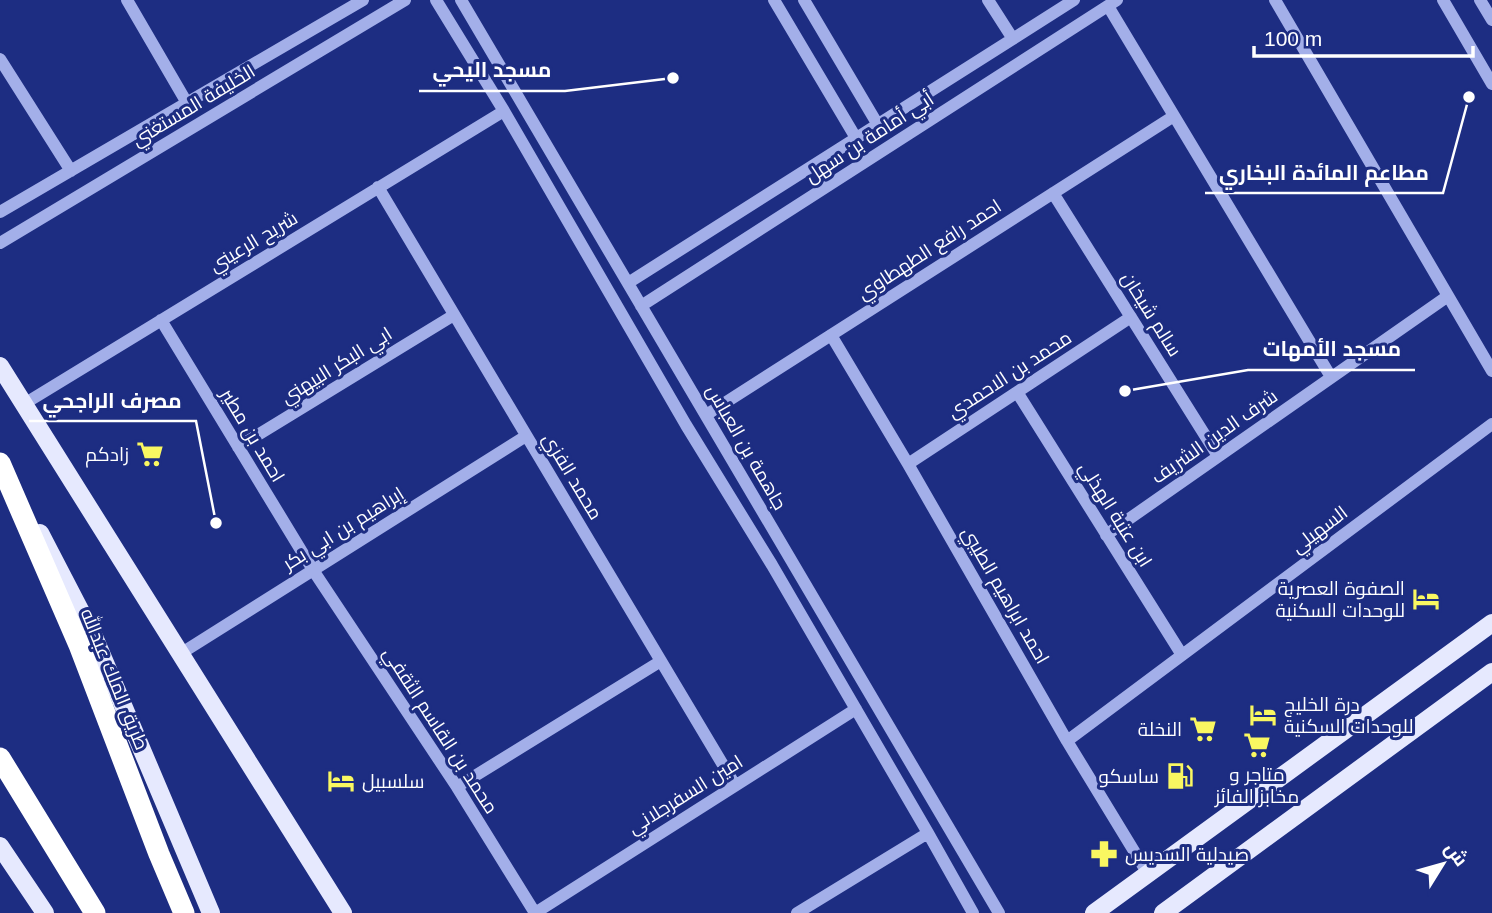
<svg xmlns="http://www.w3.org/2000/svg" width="1492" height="913" viewBox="0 0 1492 913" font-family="Arial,Cairo,sans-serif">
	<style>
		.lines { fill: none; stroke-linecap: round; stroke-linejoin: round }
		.minor { stroke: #a3afe9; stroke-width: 12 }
		.major { stroke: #e6e9fe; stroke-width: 18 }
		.highway { stroke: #fff; stroke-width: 21 }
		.labels { text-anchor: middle; stroke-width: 6; stroke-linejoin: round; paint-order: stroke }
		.street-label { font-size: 19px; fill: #fff; stroke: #1d2d82 }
		.poi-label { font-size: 19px; fill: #fff; stroke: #1d2d82; text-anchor: end }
		.leader { fill: none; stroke: #fff; stroke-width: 2.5 }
		.callout-dot { fill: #fff; stroke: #1d2d82; stroke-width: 2.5 }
		.callout-label { font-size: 21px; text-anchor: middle; font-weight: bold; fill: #fff; stroke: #1d2d82; stroke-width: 6; stroke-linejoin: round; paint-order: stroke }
	</style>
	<rect width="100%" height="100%" fill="#1d2d82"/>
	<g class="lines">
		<!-- minor -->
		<path class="minor" d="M127 0 187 103
			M436 0 504 111 686 425 772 565 928 833 973 913
			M461 0 999 913
			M774 0 856 138
			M804 0 878 125
			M988 0 1013 39
			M1275 0 1492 371
			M1443 0 1492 84
			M1480 0 1492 20
			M1108 6 1331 377
			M0 59 71 171
			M378 187 735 785
			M1053 193 1218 456
			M0 212 363 0
			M0 243 405 0
			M628 283 1074 0
			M641 306 1117 0
			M161 320 313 570 457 787 535 913
			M831 335 908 464 1067 741 1148 874
			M1017 392 1182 655
			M24 404 504 111
			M706 415 1174 116
			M238 447 454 315
			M908 464 1131 317
			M1106 535 1448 296
			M180 654 526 436
			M1067 741 1492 424
			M457 787 661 661
			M535 913 856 709
			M797 913 928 833"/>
		<!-- major -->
		<path class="major" d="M0 366 343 913
			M40 533 95 639 211 913
			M0 846 45 913
			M1094 913 1492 623
			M1163 913 1492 672"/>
		<!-- highway -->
		<path class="highway" d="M0 463 79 645 159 854 184 913
			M0 758 95 913"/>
	</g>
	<!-- icons -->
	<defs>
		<symbol id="supermarket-bare" viewBox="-9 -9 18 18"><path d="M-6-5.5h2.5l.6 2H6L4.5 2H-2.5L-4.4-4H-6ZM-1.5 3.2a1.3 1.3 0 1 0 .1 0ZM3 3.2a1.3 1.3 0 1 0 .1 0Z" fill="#f9f761" stroke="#1d2d82" stroke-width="2.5" paint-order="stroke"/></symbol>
		<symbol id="hotel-bare" viewBox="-9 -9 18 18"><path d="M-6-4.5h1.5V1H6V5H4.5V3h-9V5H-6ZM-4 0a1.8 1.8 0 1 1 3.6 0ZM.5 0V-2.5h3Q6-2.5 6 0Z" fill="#f9f761" stroke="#1d2d82" stroke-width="2.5" paint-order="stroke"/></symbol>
		<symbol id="fuel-bare" viewBox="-9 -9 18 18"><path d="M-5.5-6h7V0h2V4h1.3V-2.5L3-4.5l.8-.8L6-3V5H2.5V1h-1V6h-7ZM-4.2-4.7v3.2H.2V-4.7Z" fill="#f9f761" stroke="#1d2d82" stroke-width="2.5" paint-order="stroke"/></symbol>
		<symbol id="pharmacy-bare" viewBox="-9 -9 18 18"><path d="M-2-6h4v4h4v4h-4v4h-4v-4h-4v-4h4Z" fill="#f9f761" stroke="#1d2d82" stroke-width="2.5" paint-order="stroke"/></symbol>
	</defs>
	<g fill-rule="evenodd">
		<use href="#supermarket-bare" x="131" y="435" width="38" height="38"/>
		<use href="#hotel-bare" x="1407" y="580" width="38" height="38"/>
		<use href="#hotel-bare" x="1244" y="696" width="38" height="38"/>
		<use href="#supermarket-bare" x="1184" y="710" width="38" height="38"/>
		<use href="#supermarket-bare" x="1238" y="726" width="38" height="38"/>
		<use href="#fuel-bare" x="1161" y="757" width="38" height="38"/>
		<use href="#hotel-bare" x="322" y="762" width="38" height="38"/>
		<use href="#pharmacy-bare" x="1085" y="835" width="38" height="38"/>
	</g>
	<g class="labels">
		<!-- street labels -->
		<g class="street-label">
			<text transform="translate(193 105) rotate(-31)" y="7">الخليفة المستغني</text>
			<text transform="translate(869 137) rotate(-33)" y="7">أبي أمامة بن سهل</text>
			<text transform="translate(253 241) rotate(-31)" y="7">شريح الرعيني</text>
			<text transform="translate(929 249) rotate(-33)" y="7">احمد رافع الطهطاوي</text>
			<text transform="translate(1152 314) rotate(58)" y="7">سالم شيخان</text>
			<text transform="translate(336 365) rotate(-32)" y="7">ابي البكر البيهني</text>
			<text transform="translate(1009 374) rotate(-33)" y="7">محمد بن الاحمدي</text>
			<text transform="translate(253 435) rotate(59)" y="7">احمد بن مطير</text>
			<text transform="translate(1214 436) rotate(-35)" y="7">شرف الدين الشريف</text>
			<text transform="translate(747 447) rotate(60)" y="7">جاهمة بن العباس</text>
			<text transform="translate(573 476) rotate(59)" y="7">محمد الفزي</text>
			<text transform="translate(1116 514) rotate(58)" y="7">ابن عتبة الهذلي</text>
			<text transform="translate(343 528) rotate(-32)" y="7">إبراهيم بن ابي بكر</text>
			<text transform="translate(1319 529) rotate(-37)" y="7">السهيلي</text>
			<text transform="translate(1006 595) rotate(60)" y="7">احمد ابراهيم الطيبي</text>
			<text transform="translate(115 679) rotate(68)" y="7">طريق الملك عبدالله</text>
			<text transform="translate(441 730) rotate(57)" y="7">محمد بن القاسم الثقفي</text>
			<text transform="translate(685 794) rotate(-32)" y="7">امين السفرجلاني</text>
		</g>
		<!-- poi labels -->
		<g class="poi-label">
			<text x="129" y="461">زادكم</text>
			<text x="1405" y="595">الصفوة العصرية<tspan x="1405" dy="22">للوحدات السكنية</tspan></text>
			<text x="1284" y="711" text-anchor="start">درة الخليج<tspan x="1284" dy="22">للوحدات السكنية</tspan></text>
			<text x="1182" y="736">النخلة</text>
			<text x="1257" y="781" text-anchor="middle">متاجر و<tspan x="1257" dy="22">مخابز الفائز</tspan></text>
			<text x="1159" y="783">ساسكو</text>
			<text x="362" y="788" text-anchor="start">سلسبيل</text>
			<text x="1125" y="861" text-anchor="start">صيدلية السديس</text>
		</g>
	</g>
	<!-- callouts -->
	<path class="leader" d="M673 78L565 91H419M1469 97L1443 193H1205M1125 391L1248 370H1415M216 523L196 421H29"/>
	<g class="callout-dot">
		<circle cx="673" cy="78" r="7"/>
		<circle cx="1469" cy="97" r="7"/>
		<circle cx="1125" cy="391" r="7"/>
		<circle cx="216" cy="523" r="7"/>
	</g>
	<g class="callout-label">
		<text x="492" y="77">مسجد اليحي</text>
		<text x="1324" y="180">مطاعم المائدة البخاري</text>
		<text x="1332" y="356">مسجد الأمهات</text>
		<text x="112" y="408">مصرف الراجحي</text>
	</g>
	<!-- north arrow -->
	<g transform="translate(1443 864) rotate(53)" stroke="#1d2d82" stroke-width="5" paint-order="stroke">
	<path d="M0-5L12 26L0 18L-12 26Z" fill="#ffffff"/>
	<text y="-10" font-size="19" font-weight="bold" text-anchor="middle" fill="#ffffff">ش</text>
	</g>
	<!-- scale -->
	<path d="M1254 46v10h219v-10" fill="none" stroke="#ffffff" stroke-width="3.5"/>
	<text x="1264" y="46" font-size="21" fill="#ffffff" stroke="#1d2d82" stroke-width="5" paint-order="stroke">100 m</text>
</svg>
